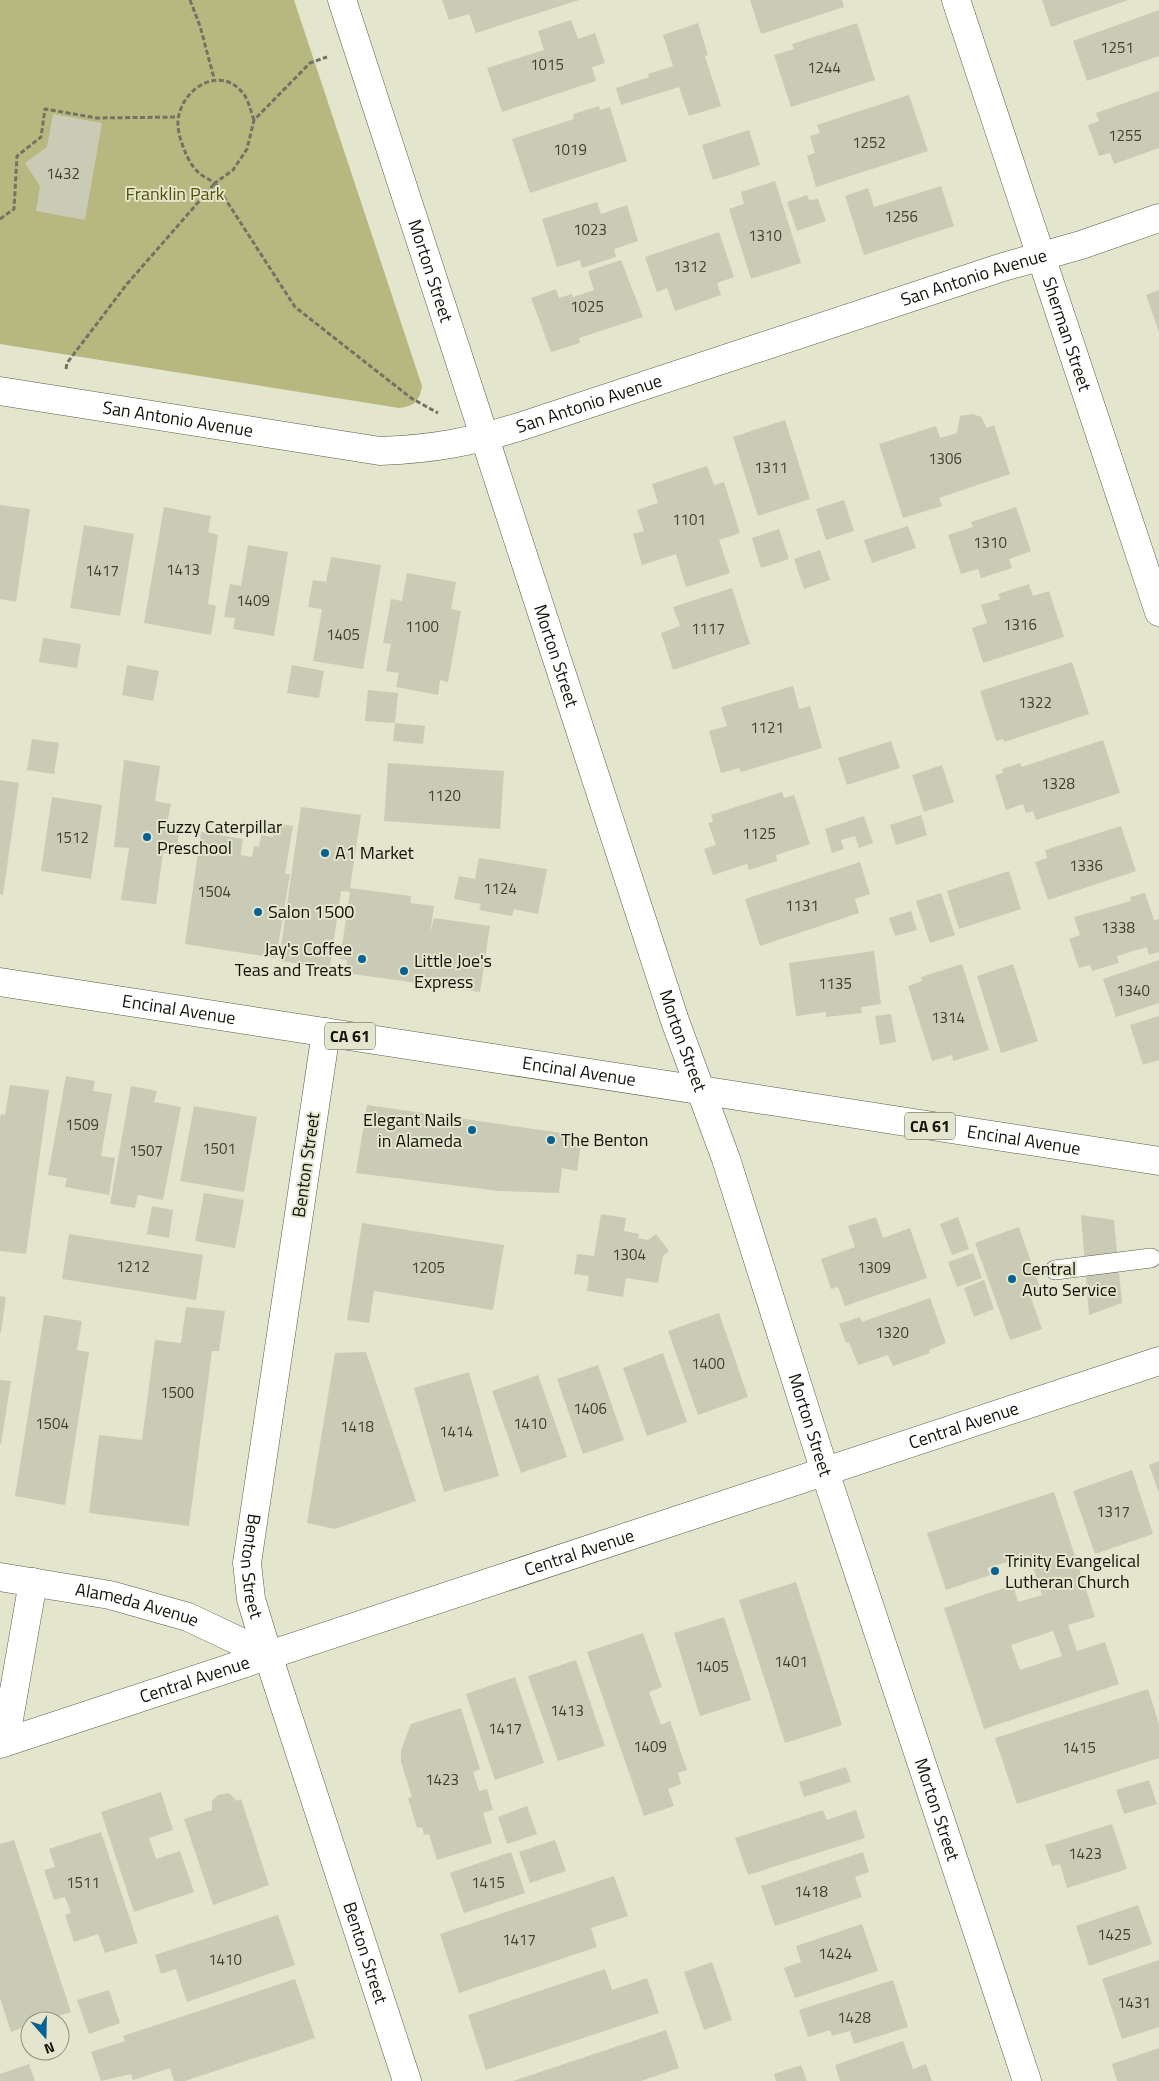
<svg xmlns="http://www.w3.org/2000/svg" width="1159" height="2081" viewBox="0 0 1159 2081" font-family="'Titillium Web',sans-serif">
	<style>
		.green { fill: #b6b87f }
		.building { fill: #cacbb4; fill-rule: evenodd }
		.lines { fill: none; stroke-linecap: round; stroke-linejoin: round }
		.lane-casing { stroke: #5a5b47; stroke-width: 20 }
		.street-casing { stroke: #5a5b47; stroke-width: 29 }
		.secondary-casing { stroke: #5a5b47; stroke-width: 29 }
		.primary-casing { stroke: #5a5b47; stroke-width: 29 }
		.path { stroke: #737364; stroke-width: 3; stroke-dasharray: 5 2.5; stroke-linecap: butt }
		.lane { stroke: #fff; stroke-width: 19 }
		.street { stroke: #fff; stroke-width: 28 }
		.secondary { stroke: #fff; stroke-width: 28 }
		.primary { stroke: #fff; stroke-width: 28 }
		.poi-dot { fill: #056292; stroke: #e3e5cd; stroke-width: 2 }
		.labels { text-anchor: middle; stroke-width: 4; stroke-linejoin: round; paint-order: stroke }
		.number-label { font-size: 15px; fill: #414135 }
		.shield { fill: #e3e5cd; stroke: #515245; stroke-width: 1 }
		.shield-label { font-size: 16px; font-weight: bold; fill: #13130b }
		.park-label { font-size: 18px; fill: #535306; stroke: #e3e5cd }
		.street-label { font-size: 18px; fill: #13130b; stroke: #e3e5cd }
		.poi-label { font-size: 18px; fill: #13130b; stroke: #e3e5cd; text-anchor: start }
	</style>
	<rect width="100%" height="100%" fill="#e3e5cd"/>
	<!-- green -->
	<path class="green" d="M0 0H294L422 386C419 402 414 406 399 408L0 344Z"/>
	<!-- building -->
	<path class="building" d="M442 0H579L476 33 469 14 449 20Z
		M750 0H842L844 7 761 34Z
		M1042 0H1128L1051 27Z
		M1159 10V56L1087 81 1073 41Z
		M571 20 578 39 595 33 605 63 592 67 596 81 502 112 487 68 544 50 538 31Z
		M698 23 708 55 705 56 721 106 689 116 679 87 621 105 616 88 649 77 648 74 673 66 663 35Z
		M857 23 875 80 791 107 774 55 794 49 792 44Z
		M1159 91V148L1114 164 1110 153 1099 156 1088 125 1099 121 1096 113Z
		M909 95 928 151 816 187 807 156 815 153 810 136 820 133 817 125Z
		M599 106 600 110 610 107 627 161 530 193 512 139 574 119 573 114Z
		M53 114 102 123 85 220 36 211 40 186 25 163 47 147Z
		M749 130 760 165 713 180 702 145Z
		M775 181 801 263 751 279 729 209 744 204 741 192Z
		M941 186 954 226 864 255 845 196 868 188 874 207Z
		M807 195 809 200 818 199 826 221 797 231 787 202Z
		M597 202 601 214 627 205 638 241 614 249 616 257 582 268 580 260 557 267 542 219Z
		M719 232 734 277 717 283 721 295 675 311 667 288 657 292 645 257Z
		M621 260 643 317 579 338 580 343 551 352 531 298 556 289 559 298 572 294 573 297 594 290 588 271Z
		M1159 290V332L1146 295Z
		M973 414 981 417 987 428 994 425 1010 474 939 498 942 506 903 518 879 444 936 426 940 438 957 433 960 416Z
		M785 420 810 499 758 516 733 437Z
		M707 466 714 485 724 482 740 533 719 540 730 573 686 587 676 554 642 565 633 534 644 531 637 510 658 503 652 484Z
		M844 500 854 531 826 540 816 509Z
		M0 505 30 509 16 602 0 599Z
		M164 507 211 516 208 532 218 535 208 604 216 606 211 635 144 623Z
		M1016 507 1031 551 1009 559 1012 568 981 578 978 569 961 574 948 535 973 527 971 522Z
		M84 525 134 534 120 616 70 608Z
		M908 526 916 548 872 563 864 540Z
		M779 529 789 559 761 568 752 538Z
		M248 545 288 552 274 636 233 629 235 618 224 617 230 584 241 586Z
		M820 550 830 580 804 589 794 559Z
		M331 557 381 565 363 669 313 661 322 609 308 607 313 580 326 582Z
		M407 573 456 582 451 609 461 611 448 682 440 680 438 695 396 687 399 673 386 671 391 644 383 643 391 599 402 601Z
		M1029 584 1033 596 1049 591 1064 637 983 663 972 628 987 623 981 605 1000 599 998 594Z
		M732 588 750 644 673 670 661 633 680 626 673 607Z
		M43 638 81 644 77 668 39 662Z
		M1072 662 1089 714 1004 742 1003 739 996 741 980 691Z
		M127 665 159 671 153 701 122 695Z
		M292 665 324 671 319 698 287 693Z
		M793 686 799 709 810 706 822 748 741 772 739 768 721 773 709 731 727 726 721 707Z
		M368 690 398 693 395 723 425 726 423 744 393 741 395 723 365 721Z
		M32 739 59 743 54 774 27 770Z
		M1103 740 1120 793 1036 820 1033 811 1026 813 1023 804 1006 810 995 775 1003 773 1002 769 1020 763 1022 767Z
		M891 741 900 768 847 785 838 758Z
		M124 760 160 766 155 801 171 804 167 824 180 826 176 854 163 853 156 904 121 900 129 848 114 847Z
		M388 763 504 771 500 829 384 821Z
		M942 765 954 802 924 812 912 775Z
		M0 780 19 783 3 895 0 894Z
		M782 792 784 798 794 795 810 844 776 855 777 861 749 870 747 864 713 875 704 849 716 845 708 823 713 822 711 815Z
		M52 797 102 805 91 879 41 871Z
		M301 807 361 815 350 888 411 896 410 903 434 906 430 933 434 918 490 926 480 992 346 973 347 960 340 959 350 892 341 891 330 967 279 961Z
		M921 815 927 835 896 845 890 825Z
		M864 816 873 843 859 848 855 836 841 840 844 849 832 853 825 829Z
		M275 823 293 826 285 874H290L276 958 185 944 201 832 243 839 238 876 241 855 252 857 254 846 259 847 261 835 273 837Z
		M1121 826 1136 871 1048 900 1035 862 1047 858 1045 850Z
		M479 858 547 869 538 914 514 909 512 916 479 910 481 904 454 899 459 876 475 879Z
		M860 862 870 894 855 899 859 913 760 946 745 899Z
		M1009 871 1021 909 959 929 947 891Z
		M941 893 955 935 930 943 916 901Z
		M1145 893 1154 920 1159 919V952L1149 955 1147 947 1117 956 1119 963 1092 971 1090 965 1079 968 1069 939 1080 935 1074 917 1131 901 1130 897Z
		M911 911 917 930 895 936 889 918Z
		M874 951 881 1004 861 1007 862 1013 826 1017V1012L796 1016 789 963Z
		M1159 960V1003L1116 1017 1103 979Z
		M962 964 989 1050 953 1061 952 1055 932 1061 908 986 922 981 921 977Z
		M1013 964 1038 1041 1001 1053 977 976Z
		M891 1014 896 1042 880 1045 875 1016Z
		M1159 1016V1060L1143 1065 1130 1025Z
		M66 1076 95 1081 93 1091 112 1094 101 1156 115 1158 109 1195 65 1187 67 1178 48 1175Z
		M10 1085 49 1090 26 1254 0 1251V1119L1 1114 5 1115Z
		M131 1086 157 1091 154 1102 181 1107 163 1200 138 1195 135 1208 110 1204Z
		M367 1105 582 1136 577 1171 562 1168 559 1193 499 1191 356 1173Z
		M194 1106 257 1117 244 1192 180 1181Z
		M204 1193 244 1200 235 1248 195 1241Z
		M152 1206 173 1210 169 1238 147 1234Z
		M601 1214 626 1218 624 1231 639 1234 638 1238 648 1240 656 1234 669 1251 663 1256 658 1283 626 1278 623 1297 587 1291 589 1276 574 1274 577 1254 594 1256Z
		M1081 1215 1114 1220 1122 1303 1089 1315Z
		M876 1217 883 1238 910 1228 927 1278 845 1306 838 1287 831 1289 821 1259 855 1247 848 1226Z
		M958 1217 969 1249 952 1255 940 1224Z
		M362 1223 504 1245 493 1310 374 1291 369 1323 347 1320Z
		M1019 1227 1042 1294 1031 1298 1042 1329 1010 1340 975 1243Z
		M69 1234 203 1255 196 1300 62 1279Z
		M973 1253 982 1278 957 1287 948 1262Z
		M984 1280 994 1309 974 1317 964 1288Z
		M0 1296 6 1297 1 1333H0Z
		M930 1298 946 1343 929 1350 930 1353 893 1366 888 1355 858 1365 849 1342 846 1343 839 1324 860 1317 862 1322Z
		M186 1307 225 1311 219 1351H212L189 1526 89 1513 99 1435 142 1440 155 1340 181 1343Z
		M719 1313 748 1397 698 1415 668 1331Z
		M44 1315 82 1321 77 1350 89 1352 65 1505 15 1496Z
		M366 1352 416 1501 335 1529 307 1523 335 1353Z
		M663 1353 687 1422 647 1436 623 1368Z
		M598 1365 624 1440 583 1454 557 1379Z
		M469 1372 499 1476 444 1492 414 1388Z
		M538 1375 567 1457 521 1473 492 1391Z
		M0 1380 11 1381 1 1444H0Z
		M1159 1461V1493L1149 1465Z
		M1132 1470 1153 1534 1095 1554 1073 1491Z
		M1054 1492 1095 1617 1068 1625 1077 1651 1105 1642 1119 1684 984 1729 944 1608 1013 1585 1018 1602 1042 1595 1029 1555 987 1568 990 1575 946 1590 927 1533ZM1053 1631 1062 1656 1020 1670 1011 1645Z
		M796 1582 842 1725 785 1743 739 1600Z
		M724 1617 751 1700 700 1716 674 1633Z
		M643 1633 662 1687 649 1692 661 1725 670 1721 687 1770 678 1773 681 1784 668 1789 674 1806 644 1816 587 1652Z
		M576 1660 605 1746 558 1761 528 1676Z
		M515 1677 544 1763 495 1780 466 1694Z
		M1148 1689 1159 1724V1758L1017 1804 995 1738Z
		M461 1708 480 1769 473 1772 479 1791 487 1789 493 1810 483 1813 492 1843 437 1860 429 1834 424 1835 422 1827 417 1828 408 1798 412 1797 401 1762V1750L411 1724Z
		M846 1767 851 1782 804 1797 799 1782Z
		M1149 1780 1157 1804 1124 1814 1116 1790Z
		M161 1792 173 1830 149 1838 156 1859 180 1851 194 1892 134 1912 101 1812Z
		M229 1793 237 1801 241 1799 269 1885 213 1905 184 1819 212 1810V1801L218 1795Z
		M527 1806 537 1834 507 1844 498 1817Z
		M823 1810 827 1820 856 1810 865 1838 748 1875 735 1838Z
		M1112 1824 1127 1869 1067 1888 1060 1864 1052 1866 1045 1845Z
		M101 1832 138 1943 105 1953 98 1934 74 1942 65 1915 71 1913 65 1897 54 1900 44 1870 55 1867 49 1849Z
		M14 1840 71 2012 43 2021H30V2025L11 2032 0 1998V1844Z
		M555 1840 566 1871 530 1883 519 1852Z
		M511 1852 525 1893 464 1913 450 1873Z
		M863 1852 869 1872 855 1877 862 1897 775 1926 761 1886Z
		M614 1876 628 1916 591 1928 597 1947 459 1993 440 1934Z
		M1138 1905 1152 1944 1089 1966 1076 1926Z
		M278 1915 295 1965 187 2002 176 1969 161 1974 155 1955Z
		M862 1924 878 1971 795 1998 784 1968 801 1962 796 1946Z
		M1159 1960V2027L1122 2039 1102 1979Z
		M712 1962 732 2020 704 2030 684 1972Z
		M605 1969 612 1990 647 1978 659 2013 486 2070 468 2015Z
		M295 1979 315 2038 185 2081H174L170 2068 133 2080 131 2074 101 2081 91 2052 125 2041 123 2036Z
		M893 1980 908 2027 854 2044 850 2031 832 2036 830 2030 808 2037 799 2010Z
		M109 1990 120 2023 89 2034 77 2000Z
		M666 2030 679 2068 641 2081H513Z
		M903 2041 913 2069 926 2064 932 2081H840L835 2065Z
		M1159 2048V2081H1117L1112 2064Z
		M29 2064 35 2081H0V2074Z
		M801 2065 807 2081H776L774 2074Z"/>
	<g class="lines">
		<defs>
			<path id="lane" d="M1055 1270 1151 1258"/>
			<g id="street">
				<path id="s1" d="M342 0 675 1021 726 1159 825 1472 1027 2081"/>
				<path id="s2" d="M956 0 1159 612"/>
				<path id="s3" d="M0 391 380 451C434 449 471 442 522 426L1003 267 1081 245 1159 218"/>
				<path id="s4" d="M326 1032 247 1563 251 1599 268 1655 407 2081"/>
				<path id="s5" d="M0 1577 110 1595 188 1617 268 1655"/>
				<path d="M5 1742 33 1582"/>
			</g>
			<g id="secondary">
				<path id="s6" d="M0 1744 1159 1361"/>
			</g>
			<g id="primary">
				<path id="s7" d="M0 982 1159 1161"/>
			</g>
		</defs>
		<!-- lane casing -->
		<use href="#lane" class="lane-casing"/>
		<!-- street casing -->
		<use href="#street" class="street-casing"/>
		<!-- secondary casing -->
		<use href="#secondary" class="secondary-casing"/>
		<!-- primary casing -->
		<use href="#primary" class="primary-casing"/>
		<!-- path -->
		<path class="path" d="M190 0 200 26 214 78
			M254 120C251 112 248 98 242 92 220 66 185 87 179 115 176 126 180 139 184 149 187 157 192 167 198 172 203 177 209 179 215 183L233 170 247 149 254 120 310 63 327 57
			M0 219 14 209 17 156 41 137 45 109 97 118 178 117
			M66 369 67 363 127 284 215 183 295 307 411 398 438 413"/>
		<!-- lane -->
		<use href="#lane" class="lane"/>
		<!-- street -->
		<use href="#street" class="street"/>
		<!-- secondary -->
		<use href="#secondary" class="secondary"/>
		<!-- primary -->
		<use href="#primary" class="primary"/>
	</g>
	<!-- markers -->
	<g class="poi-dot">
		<circle cx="147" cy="837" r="5"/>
		<circle cx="325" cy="853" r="5"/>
		<circle cx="258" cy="912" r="5"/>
		<circle cx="362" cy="959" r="5"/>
		<circle cx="404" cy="971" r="5"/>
		<circle cx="472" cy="1130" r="5"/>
		<circle cx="551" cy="1140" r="5"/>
		<circle cx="1012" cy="1279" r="5"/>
		<circle cx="995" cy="1571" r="5"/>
	</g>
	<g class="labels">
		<!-- number labels -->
		<g class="number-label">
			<text x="1117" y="53">1251</text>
			<text x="547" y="70">1015</text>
			<text x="824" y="73">1244</text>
			<text x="1125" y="141">1255</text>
			<text x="869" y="148">1252</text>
			<text x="570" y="155">1019</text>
			<text x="63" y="179">1432</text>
			<text x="901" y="222">1256</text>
			<text x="590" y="235">1023</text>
			<text x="765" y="241">1310</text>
			<text x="690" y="272">1312</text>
			<text x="587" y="312">1025</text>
			<text x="945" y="464">1306</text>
			<text x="771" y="473">1311</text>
			<text x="689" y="525">1101</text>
			<text x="990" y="548">1310</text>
			<text x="183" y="575">1413</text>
			<text x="102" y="576">1417</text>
			<text x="253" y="606">1409</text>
			<text x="1020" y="630">1316</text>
			<text x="422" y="632">1100</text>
			<text x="708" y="634">1117</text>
			<text x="343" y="640">1405</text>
			<text x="1035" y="708">1322</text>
			<text x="767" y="733">1121</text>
			<text x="1058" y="789">1328</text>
			<text x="444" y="801">1120</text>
			<text x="759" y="839">1125</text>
			<text x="72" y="843">1512</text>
			<text x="1086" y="871">1336</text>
			<text x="500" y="894">1124</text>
			<text x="214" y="897">1504</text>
			<text x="802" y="911">1131</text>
			<text x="1118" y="933">1338</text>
			<text x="835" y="989">1135</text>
			<text x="1133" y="996">1340</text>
			<text x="948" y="1023">1314</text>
			<text x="82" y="1130">1509</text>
			<text x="219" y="1154">1501</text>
			<text x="146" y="1156">1507</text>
			<text x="629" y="1260">1304</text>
			<text x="133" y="1272">1212</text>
			<text x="428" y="1273">1205</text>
			<text x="874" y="1273">1309</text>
			<text x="892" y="1338">1320</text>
			<text x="708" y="1369">1400</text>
			<text x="177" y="1398">1500</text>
			<text x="590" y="1414">1406</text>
			<text x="52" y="1429">1504</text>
			<text x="530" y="1429">1410</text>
			<text x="357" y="1432">1418</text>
			<text x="456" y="1437">1414</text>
			<text x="1113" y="1517">1317</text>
			<text x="791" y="1667">1401</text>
			<text x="712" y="1672">1405</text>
			<text x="567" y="1716">1413</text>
			<text x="505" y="1734">1417</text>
			<text x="650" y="1752">1409</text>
			<text x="1079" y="1753">1415</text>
			<text x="442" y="1785">1423</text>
			<text x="1085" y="1859">1423</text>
			<text x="83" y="1888">1511</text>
			<text x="488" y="1888">1415</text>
			<text x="811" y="1897">1418</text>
			<text x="1114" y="1940">1425</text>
			<text x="519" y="1945">1417</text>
			<text x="835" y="1959">1424</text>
			<text x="225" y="1965">1410</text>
			<text x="1134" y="2008">1431</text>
			<text x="854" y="2023">1428</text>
		</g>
		<!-- shield labels -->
		<g class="shield">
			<rect x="325" y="1022.5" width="50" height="27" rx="4"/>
			<rect x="905" y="1112.5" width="50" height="27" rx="4"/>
		</g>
		<g class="shield-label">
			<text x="350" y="1042">CA 61</text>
			<text x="930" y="1132">CA 61</text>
		</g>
		<!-- park labels -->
		<g class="park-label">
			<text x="175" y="200">Franklin Park</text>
		</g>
		<!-- street labels -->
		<g class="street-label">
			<text dy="6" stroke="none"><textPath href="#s1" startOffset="285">Morton Street</textPath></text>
			<text dy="6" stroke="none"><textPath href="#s3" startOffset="1005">San Antonio Avenue</textPath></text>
			<text dy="6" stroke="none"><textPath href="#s2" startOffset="352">Sherman Street</textPath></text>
			<text dy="6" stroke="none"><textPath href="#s3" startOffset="600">San Antonio Avenue</textPath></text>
			<text dy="6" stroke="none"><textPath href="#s3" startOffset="180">San Antonio Avenue</textPath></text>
			<text dy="6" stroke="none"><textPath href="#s1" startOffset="690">Morton Street</textPath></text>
			<text dy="6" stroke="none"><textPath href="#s7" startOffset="181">Encinal Avenue</textPath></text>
			<text dy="6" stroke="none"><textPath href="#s1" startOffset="1095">Morton Street</textPath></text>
			<text dy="6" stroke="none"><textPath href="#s7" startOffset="586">Encinal Avenue</textPath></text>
			<text dy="6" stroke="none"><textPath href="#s7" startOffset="1036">Encinal Avenue</textPath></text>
			<text transform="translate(306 1165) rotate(-82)" y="6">Benton Street</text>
			<text dy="6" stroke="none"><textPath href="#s1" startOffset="1500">Morton Street</textPath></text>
			<text dy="6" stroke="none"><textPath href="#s6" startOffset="1015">Central Avenue</textPath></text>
			<text dy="6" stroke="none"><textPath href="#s6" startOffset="610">Central Avenue</textPath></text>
			<text dy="6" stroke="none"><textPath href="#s4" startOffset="540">Benton Street</textPath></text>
			<text dy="6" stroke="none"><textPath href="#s5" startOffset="140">Alameda Avenue</textPath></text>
			<text dy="6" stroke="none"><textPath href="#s6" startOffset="205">Central Avenue</textPath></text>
			<text dy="6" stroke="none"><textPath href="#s1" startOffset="1905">Morton Street</textPath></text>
			<text dy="6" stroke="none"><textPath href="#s4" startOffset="945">Benton Street</textPath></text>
		</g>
		<!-- poi labels -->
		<g class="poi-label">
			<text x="157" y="833">Fuzzy Caterpillar<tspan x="157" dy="21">Preschool</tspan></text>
			<text x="335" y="859">A1 Market</text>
			<text x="268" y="918">Salon 1500</text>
			<text x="352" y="955" text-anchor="end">Jay's Coffee<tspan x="352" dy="21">Teas and Treats</tspan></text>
			<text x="414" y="967">Little Joe's<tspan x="414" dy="21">Express</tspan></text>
			<text x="462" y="1126" text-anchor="end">Elegant Nails<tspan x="462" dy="21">in Alameda</tspan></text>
			<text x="561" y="1146">The Benton</text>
			<text x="1022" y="1275">Central<tspan x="1022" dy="21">Auto Service</tspan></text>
			<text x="1005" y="1567">Trinity Evangelical<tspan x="1005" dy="21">Lutheran Church</tspan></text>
		</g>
	</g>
	<!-- north arrow -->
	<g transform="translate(45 2036) rotate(160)"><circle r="24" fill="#e3e5cd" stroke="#90917f"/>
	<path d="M0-4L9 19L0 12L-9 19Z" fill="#056292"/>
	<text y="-8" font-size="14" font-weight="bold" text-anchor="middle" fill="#13130b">N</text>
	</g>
</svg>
